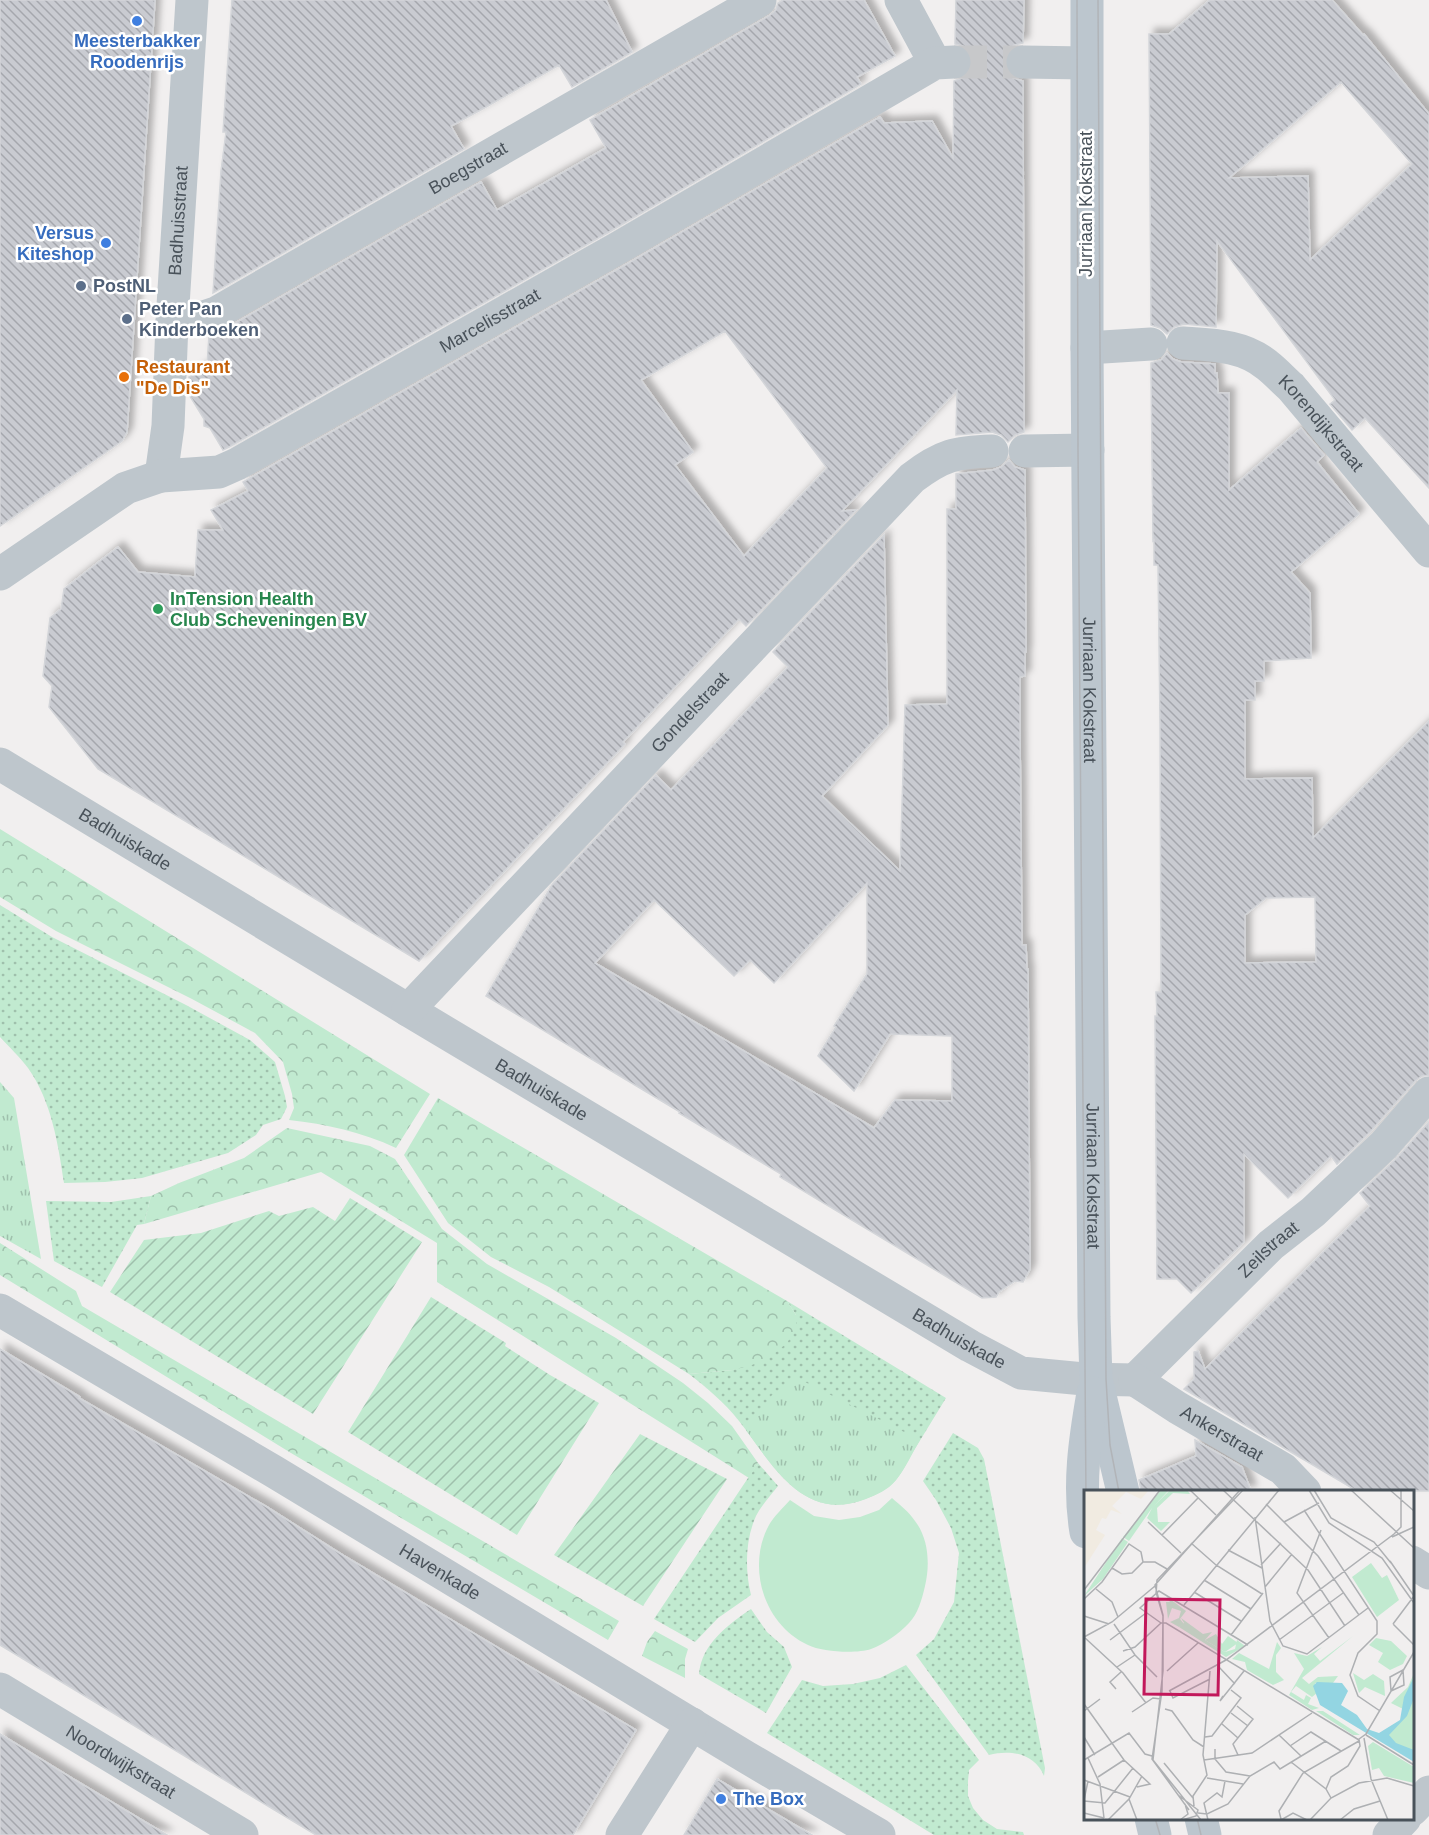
<svg xmlns="http://www.w3.org/2000/svg" width="1429" height="1835" viewBox="0 0 1429 1835" font-family="Arial,sans-serif">
	<style>
		.grass { fill: url(#grass-dots) }
		.forest { fill: url(#forest-crowns) }
		.park { fill: url(#park-tufts) }
		.garden { fill: url(#garden-furrows) }
		.pitch { fill: #c1ead0 }
		.building { fill: url(#building-back-hatch); stroke: #d3d5d9; stroke-width: 1.5; fill-rule: evenodd; filter: url(#shadow) }
		.lines { fill: none; stroke-linecap: round; stroke-linejoin: round }
		.minor-tunnel { stroke: #c7c8ca; stroke-width: 33; stroke-dasharray: 33 16; stroke-linecap: butt }
		.minor { stroke: #bec6cc; stroke-width: 33 }
		.secondary { stroke: #bcc6ce; stroke-width: 33 }
		.tram { stroke: #b1b4b8; stroke-width: 1.5 }
		.shop-dot { fill: #3f7fe0; stroke: #fff; stroke-width: 2 }
		.service-dot { fill: #5c6f8a; stroke: #fff; stroke-width: 2 }
		.food-dot { fill: #e8710a; stroke: #fff; stroke-width: 2 }
		.leisure-dot { fill: #2e9e5b; stroke: #fff; stroke-width: 2 }
		.labels { text-anchor: middle; stroke-width: 5; stroke-linejoin: round; paint-order: stroke }
		.shop-label { font-size: 18px; font-weight: bold; fill: #366cbe; stroke: #fff }
		.street-label { font-size: 18px; fill: #49525a; stroke: #fff }
		.service-label { font-size: 18px; font-weight: bold; fill: #4e5e75; stroke: #fff; text-anchor: start }
		.food-label { font-size: 18px; font-weight: bold; fill: #c56008; stroke: #fff; text-anchor: start }
		.leisure-label { font-size: 18px; font-weight: bold; fill: #27864d; stroke: #fff; text-anchor: start }
		.inset-road { fill: none; stroke: #aeb0b3; stroke-width: 1.5 }
		.view { fill: #c2185b; fill-opacity: 0.15; stroke: #c2185b; stroke-width: 3 }
		.inset-edge { fill: none; stroke: #49525a; stroke-width: 3 }
	</style>
	<defs>
		<pattern id="grass-dots" width="8" height="8" patternUnits="userSpaceOnUse" patternTransform="scale(1.5)"><rect width="8" height="8" fill="#c1ead0"/><path d="M2 2h.1M6 6h.1" fill="none" stroke="#9fc0ac" stroke-width="1.8" stroke-linecap="round"/></pattern>
		<pattern id="forest-crowns" width="20" height="18" patternUnits="userSpaceOnUse" patternTransform="scale(1.5)"><rect width="20" height="18" fill="#c1ead0"/><path d="M2 6a3 3 0 1 1 6 0M12 15a3 3 0 1 1 6 0" fill="none" stroke="#9fc0ac"/></pattern>
		<pattern id="park-tufts" width="24" height="20" patternUnits="userSpaceOnUse" patternTransform="scale(1.5)"><rect width="24" height="20" fill="#c1ead0"/><path d="M3 7l-1-3M5 7V3M7 7l1-3M15 17l-1-3M17 17v-4M19 17l1-3" fill="none" stroke="#9fc0ac"/></pattern>
		<pattern id="garden-furrows" width="10" height="10" patternUnits="userSpaceOnUse" patternTransform="scale(1.5)"><rect width="10" height="10" fill="#c1ead0"/><path d="M-1 1l2-2M0 10L10 0M9 11l2-2" fill="none" stroke="#9fc0ac"/></pattern>
		<pattern id="building-back-hatch" width="6" height="6" patternUnits="userSpaceOnUse" patternTransform="scale(1.5)"><rect width="6" height="6" fill="#c9cbd1"/><path d="M-1 5l2 2M0 0l6 6M5-1l2 2" fill="none" stroke="#a5a7ad"/></pattern>
		<filter id="shadow"><feDropShadow dx="5.5" dy="-5.5" stdDeviation="3" flood-color="#0004"/></filter>
	</defs>
	<rect width="100%" height="100%" fill="#f1efef"/>
	<!-- grass -->
	<path class="grass" d="M0 905 52 937 186 1005 250 1040 275 1062 285 1096 287 1107 281 1119 263 1125 256 1135 228 1153 142 1178 105 1182 64 1183C58 1144 52 1102 28 1068 20 1057 9 1047 0 1037Z
		M151 1196 144 1224 137 1225 102 1287 54 1261 46 1201 111 1202Z
		M787 1301 946 1398C935 1416 924 1434 913 1452 907 1461 903 1472 896 1480 888 1489 877 1494 866 1499 802 1524 771 1462 739 1421 724 1402 707 1388 689 1374L733 1370 796 1315Z
		M953 1433 978 1448 984 1459 1045 1768 1044 1776C1035 1754 1011 1749 989 1755L916 1655 934 1639 954 1602 959 1553 951 1528 936 1500 923 1481Z
		M758 1463 778 1486C771 1495 761 1506 756 1516 745 1540 745 1571 751 1595L718 1618 695 1642 654 1619Z
		M751 1609 767 1632 784 1647 792 1667 766 1713 699 1674C701 1644 729 1624 751 1609Z
		M906 1665 979 1760 969 1770 968 1781V1796L973 1808 983 1820 997 1829 1023 1832 1024 1835H934L767 1733 802 1680 823 1686 853 1684 880 1678Z"/>
	<!-- forest -->
	<path class="forest" d="M0 829 430 1094 396 1148C362 1132 326 1124 289 1120L294 1108 292 1094 283 1062 255 1033 192 999 56 931 0 897Z
		M438 1098 787 1301 796 1315V1328L787 1343 771 1356 752 1365 733 1370 689 1374 549 1287 491 1257 448 1223 404 1155Z
		M287 1128 370 1146 395 1159 442 1229 487 1264 616 1338 683 1383 708 1403 732 1426 758 1463 749 1478 437 1282V1243L321 1172 144 1224 151 1196 179 1183 244 1158Z
		M0 1243 76 1291 82 1306 619 1621 608 1640 291 1453 0 1275Z
		M655 1631 688 1649 685 1659V1678L642 1656 647 1642Z"/>
	<!-- park -->
	<path class="park" d="M0 1082 14 1098 41 1259 0 1236Z
		M794 1380 803 1381 920 1440C912 1453 906 1468 896 1480 888 1490 877 1495 865 1499 807 1522 775 1470 746 1430L772 1395Z"/>
	<!-- garden -->
	<path class="garden" d="M350 1198 422 1242 313 1414 110 1292 144 1240 201 1233 269 1211 279 1216 313 1207 335 1221Z
		M431 1297 506 1343 505 1346 550 1375 599 1403 517 1535 348 1432Z
		M640 1434 727 1479 643 1606 554 1555Z"/>
	<!-- pitch -->
	<path class="pitch" d="M892 1498C900 1505 909 1512 915 1521 929 1539 930 1565 925 1586 922 1599 918 1614 909 1623 899 1634 884 1644 871 1649 856 1654 822 1652 808 1645 764 1625 746 1567 769 1525 774 1516 783 1508 790 1500L814 1516 839 1520 860 1517 879 1510Z"/>
	<!-- building -->
	<path class="building" d="M0 0H155L127 432 122 441 0 526Z
		M232 0H606L632 52 572 87 559 65 486 107 451 126 464 149 213 293 221 171 226 132H223Z
		M783 0H864L895 56 857 77 861 84 609 232 229 447 223 450 210 428 204 426V419L188 393 189 377 207 365 209 335 225 329 481 182 497 210 606 148 590 120 769 16 776 10 778 3Z
		M956 0H1024L1023 43 1014 45 1007 52 1004 62 1006 71 1013 78 1023 81 1024 432 1015 435 1008 442 1001 435 992 432 956 435 957 390 842 511 856 510 746 626 739 619 623 742 625 744 419 961 98 769 49 707 52 686 43 676 50 618 61 609 64 589 118 547 138 572 195 577 198 530H223L211 510 248 491 243 482 627 264 880 117 884 123 932 121 953 158 954 81 965 77 970 71 973 62 969 51 963 46 955 44ZM725 331 827 468 744 556 675 465 693 452 641 380Z
		M1210 0H1332L1363 35 1364 34 1429 114V488L1365 418 1352 430 1330 404 1335 400 1217 241 1216 327 1184 324 1174 327 1167 334 1160 328 1151 325 1149 34H1169ZM1341 82 1412 164 1310 260 1308 176 1229 178Z
		M1167 353 1173 359 1181 362 1215 364V373H1217L1218 393H1229V490L1301 428 1324 455 1317 462 1359 514 1291 572 1310 593 1311 658 1264 661V681H1255V700H1245V779L1312 778 1313 838 1429 721V1075L1422 1076 1415 1081 1370 1132 1337 1164 1331 1156 1288 1198 1244 1154V1242L1191 1293 1177 1279H1157L1155 1016H1157L1156 992H1161L1160 724 1158 565H1154V540L1153 541 1151 374V363L1161 360ZM1315 897 1316 962 1245 963V915L1266 898Z
		M1009 460 1015 467 1025 470 1026 652H1025V676L1020 677V732L1022 945H1026L1027 969H1028L1030 1269 1023 1282 1015 1281 999 1292 996 1297 982 1298 780 1177 781 1174 679 1113 680 1112 486 996 552 885 656 775 671 790 788 667 773 652 884 535 888 725 822 796 900 871 905 705 947 704V509H956V474L993 470 1001 467ZM867 883V974L834 1026 836 1027 818 1056 854 1091 890 1034 952 1036V1101L895 1100 874 1128 595 963 654 900 734 976 750 960 774 983Z
		M1429 1122V1491H1357L1184 1389 1194 1379V1352L1198 1351 1205 1369 1370 1206 1360 1193 1398 1157Z
		M0 1349 80 1397 79 1398 267 1507 341 1554 636 1730 573 1835H316L0 1645Z
		M1195 1440 1242 1467 1251 1491H1141L1139 1480 1196 1456Z
		M0 1734 70 1777 167 1835H0Z
		M717 1779 749 1798 812 1835H684Z"/>
	<g class="lines">
		<!-- minor-tunnel -->
		<path class="minor-tunnel" d="M954 62H1023"/>
		<!-- minor -->
		<g class="minor">
			<path d="M901 0 935 63"/>
			<path d="M1023 62 1086 63"/>
			<path id="s1" d="M172 322 192 321 216 313 760 0"/>
			<path id="s2" d="M1183 343C1213 345 1243 345 1267 365 1276 372 1283 380 1291 387L1429 551"/>
			<path d="M1087 348 1151 344"/>
			<path d="M1025 451 1088 450"/>
			<path id="s3" d="M161 476 168 426 172 322 192 0"/>
			<path id="s4" d="M0 574 126 488 161 476 219 472 237 464 618 248 935 63 954 62"/>
			<path id="s5" d="M0 764 408 1010 970 1346 1021 1373 1084 1379 1135 1380 1271 1245 1313 1212 1384 1145 1429 1093"/>
			<path id="s6" d="M408 1010 912 478C942 455 956 452 992 451"/>
			<path id="s7" d="M0 1310 273 1471 746 1757 879 1835"/>
			<path id="s8" d="M1135 1380 1178 1408 1283 1469 1305 1492"/>
			<path d="M1412 1562 1429 1573"/>
			<path id="s9" d="M0 1689 242 1835"/>
			<path d="M1412 1810 1429 1792"/>
			<path d="M622 1835 692 1724"/>
			<path d="M1389 1835 1405 1818"/>
		</g>
		<!-- secondary -->
		<g class="secondary">
			<path id="s10" d="M1087 0V348L1094 1317 1096 1379 1123 1492"/>
			<path d="M1086 1532C1078 1485 1085 1439 1093 1393"/>
			<path d="M1151 1818 1155 1835"/>
			<path d="M1201 1818 1205 1835"/>
		</g>
		<!-- tram -->
		<path class="tram" d="M1077 0 1078 450 1086 1498
			M1098 0 1106 1379 1110 1445 1119 1492
			M1155 1818 1160 1835
			M1197 1818 1201 1835"/>
	</g>
	<!-- markers -->
	<g class="shop-dot">
		<circle cx="137" cy="21" r="6"/>
		<circle cx="106" cy="243" r="6"/>
		<circle cx="721" cy="1799" r="6"/>
	</g>
	<g class="service-dot">
		<circle cx="81" cy="286" r="6"/>
		<circle cx="127" cy="319" r="6"/>
	</g>
	<circle class="food-dot" cx="124" cy="377" r="6"/>
	<circle class="leisure-dot" cx="158" cy="609" r="6"/>
	<g class="labels">
		<!-- shop labels -->
		<g class="shop-label">
			<text x="137" y="47">Meesterbakker<tspan x="137" dy="21">Roodenrijs</tspan></text>
			<text x="94" y="239" text-anchor="end">Versus<tspan x="94" dy="21">Kiteshop</tspan></text>
			<text x="733" y="1805" text-anchor="start">The Box</text>
		</g>
		<!-- street labels -->
		<g class="street-label">
			<text dy="6" stroke="none"><textPath href="#s1" startOffset="336">Boegstraat</textPath></text>
			<text transform="translate(1086 204) rotate(-90)" y="6">Jurriaan Kokstraat</text>
			<text dy="6" stroke="none"><textPath href="#s3" startOffset="256">Badhuisstraat</textPath></text>
			<text dy="6" stroke="none"><textPath href="#s4" startOffset="558">Marcelisstraat</textPath></text>
			<text dy="6" stroke="none"><textPath href="#s2" startOffset="168">Korendijkstraat</textPath></text>
			<text dy="6" stroke="none"><textPath href="#s10" startOffset="690">Jurriaan Kokstraat</textPath></text>
			<text dy="6" stroke="none"><textPath href="#s6" startOffset="410">Gondelstraat</textPath></text>
			<text dy="6" stroke="none"><textPath href="#s5" startOffset="146">Badhuiskade</textPath></text>
			<text dy="6" stroke="none"><textPath href="#s5" startOffset="632">Badhuiskade</textPath></text>
			<text dy="6" stroke="none"><textPath href="#s10" startOffset="1176">Jurriaan Kokstraat</textPath></text>
			<text dy="6" stroke="none"><textPath href="#s5" startOffset="1490">Zeilstraat</textPath></text>
			<text dy="6" stroke="none"><textPath href="#s5" startOffset="1118">Badhuiskade</textPath></text>
			<text dy="6" stroke="none"><textPath href="#s8" startOffset="102">Ankerstraat</textPath></text>
			<text dy="6" stroke="none"><textPath href="#s7" startOffset="512">Havenkade</textPath></text>
			<text dy="6" stroke="none"><textPath href="#s9" startOffset="141">Noordwijkstraat</textPath></text>
		</g>
		<!-- service labels -->
		<g class="service-label">
			<text x="93" y="292">PostNL</text>
			<text x="139" y="315">Peter Pan<tspan x="139" dy="21">Kinderboeken</tspan></text>
		</g>
		<!-- food labels -->
		<g class="food-label">
			<text x="136" y="373">Restaurant<tspan x="136" dy="21">"De Dis"</tspan></text>
		</g>
		<!-- leisure labels -->
		<g class="leisure-label">
			<text x="170" y="605">InTension Health<tspan x="170" dy="21">Club Scheveningen BV</tspan></text>
		</g>
	</g>
	<!-- overview -->
	<g transform="translate(1084 1490)">
		<rect width="330" height="330" fill="#f1efef"/>
		<path d="M77 0H85L70 16 86 0H103L106 4 89 3 73 18 74 32H86L77 41 63 28 68 18 45 51 39 47ZM38 48 44 52 19 89 0 106ZM82 106 102 121 96 129 100 134 95 137 86 132 95 128 97 121 88 118 84 129 82 112H86ZM132 144 138 154 144 146 154 153 141 162 121 150ZM193 152 197 158 192 165V182L200 190 189 195 163 180 161 172 148 169 155 163 185 179Z" fill="#c1ead0"/>
		<path d="M97 128 119 144 128 142 121 150 141 162 151 159 153 150 161 156 142 167 95 137 100 133ZM269 146 218 188 225 194 234 187 254 186 249 193H231L233 203 228 207 212 196 207 202 220 210 222 205 227 208 224 214 235 218 228 220 205 205 220 179 210 163 223 166 238 157 230 164 236 171ZM292 148 307 151 323 166 319 174 306 180 294 172 299 163 285 155ZM269 183 280 190 289 184 300 191 301 206 281 197 275 203ZM232 221H239L276 245H269Z" fill="#c1ead0"/>
		<path d="M0 0H65L57 9 42 2 28 16 38 24 27 20 22 29 18 28 12 40 21 45 0 78Z" fill="#f1ebe1"/>
		<path d="M330 183V267L313 256 303 244 317 231 321 220 307 213 324 197ZM289 252 330 277V293L300 286 295 278 288 280 284 256Z" fill="#c1ead0"/>
		<path d="M287 73 298 88 303 85 315 110 293 127 268 87Z" fill="#c1ead0"/>
		<path d="M330 187V208L323 226 305 245 312 253 330 260V272L236 215 229 196 233 192 258 193 264 201 257 215 273 225 283 239 295 243 316 230 320 207Z" fill="#93d5e2"/>
		<path class="inset-road" d="M106 0 132 25M139 0 224 80 261 136M225 0 245 33 298 68 330 113M230 0 247 28 290 52 307 73M267 0 330 58M306 0 330 21M182 14 234 66 275 125M220 20 293 131V144L274 163 266 185 274 206 296 221M171 27 186 131 199 156 223 164 284 118M64 32 97 63M200 32 235 13M237 40 213 103 245 148M78 45 114 8M308 47 330 37M107 53 132 75 178 104M144 60 178 78M306 71 330 106M59 72H71L83 79M177 75 197 53M120 90 167 119M181 97 208 64M12 99 28 112 34 127M0 100 76 0M72 102 79 126 78 201 68 269 105 320M110 102 157 131M72 104 73 90 159 0M0 109 18 92 45 54 57 62 59 72 48 83 38 84 28 78M100 115 195 0M0 126 25 134M77 133 56 118 75 101 164 155M30 134 51 165 73 187M309 134 330 106M309 134 330 155M147 145 179 103M0 147 39 183 62 213M0 147 28 132 71 96M26 150 62 123M195 150 259 103M39 161 51 157 77 133H82L275 250M134 176 151 194M33 177 51 165M83 181 114 153M32 199 26 192 37 182M85 201 142 170 310 44 317 37V0M86 201 89 208 126 189M307 201 320 195 319 180M307 201 306 187 319 180M139 206 136 211 160 181M0 214 40 270 66 294 53 297M153 216 169 229 149 254 154 265M81 219 88 221 109 250 120 257M0 221 16 209M48 222 69 208 77 209M147 223 164 236M138 234 154 248M195 245 217 266M282 245 330 275M0 247 11 265M121 247 128 246 157 208 147 200M280 248 287 289 304 330M206 256 227 242 257 261M131 259V269L142 282 166 286M4 268 16 294 20 328M0 270 45 243 61 264 68 266M120 270 168 263 228 223M207 272 242 299 247 308M80 273 109 308M14 287 40 270M123 288 159 294M0 290 46 307M242 299 247 287 264 276 276 256 275 249 282 244 330 162M94 305 114 320 112 326 98 330M45 309 53 330M0 310 4 291M0 311 21 313 49 278M110 316 109 306 123 285 119 265 126 181M0 323 20 328M114 323 123 324 144 314 166 286 190 272 196 279 242 251M197 329 195 321 219 283 275 251M24 330 45 309 58 286M96 330 104 324 101 314M117 330 69 270 79 181V125L71 95 156 0M124 330 120 313 133 303 138 307 141 291M197 330 209 323 223 330M226 330 247 308 275 293 303 288 330 296M256 330 270 319 296 311"/>
		<path class="view" d="M62 109 136 110 134 205 60 204Z"/>
		<rect width="330" height="330" class="inset-edge"/>
	</g>
</svg>
